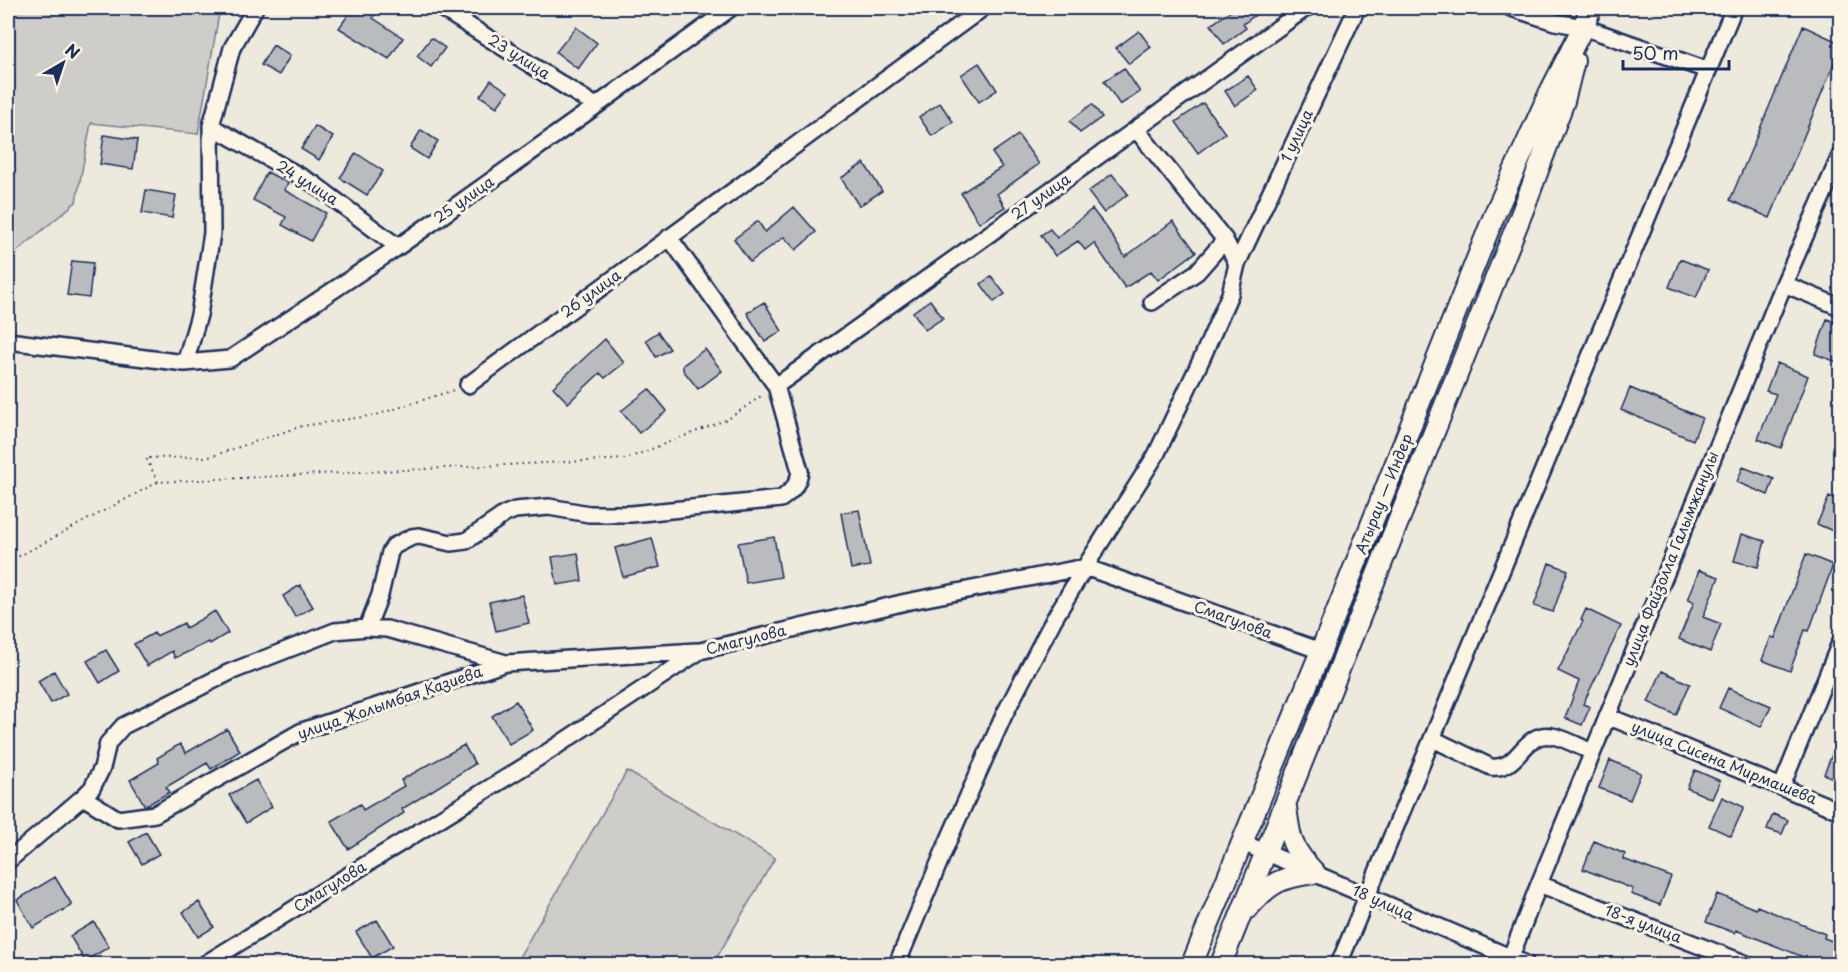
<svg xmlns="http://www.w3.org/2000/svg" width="1848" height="972" viewBox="0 0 1848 972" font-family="'Playpen Sans',sans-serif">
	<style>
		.green { fill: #cfcdca; stroke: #757e94; stroke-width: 1.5 }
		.building { fill: #babbbe; stroke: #1b2f5e; stroke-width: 1.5 }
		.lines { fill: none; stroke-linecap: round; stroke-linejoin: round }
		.minor-casing { stroke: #1b2f5e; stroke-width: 20 }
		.major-casing { stroke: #1b2f5e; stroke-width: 24 }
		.path { stroke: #1b2f5e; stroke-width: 2; stroke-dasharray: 1.5 4.5; stroke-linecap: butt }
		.minor { stroke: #fcf5e5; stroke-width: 15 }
		.major { stroke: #fcf5e5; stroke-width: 20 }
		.labels { text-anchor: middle; stroke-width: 6; stroke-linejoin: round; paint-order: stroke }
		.street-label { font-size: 15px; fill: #1b2f5e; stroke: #fcf5e5 }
	</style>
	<rect width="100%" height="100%" fill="#eee9dd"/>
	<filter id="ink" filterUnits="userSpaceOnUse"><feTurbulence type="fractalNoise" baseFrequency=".0167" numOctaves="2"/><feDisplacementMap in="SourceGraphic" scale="12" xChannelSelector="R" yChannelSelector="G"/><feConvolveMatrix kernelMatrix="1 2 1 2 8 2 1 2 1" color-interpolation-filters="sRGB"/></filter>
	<g filter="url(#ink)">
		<!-- green -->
		<path class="green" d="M8 8H220L198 134 91 123 76 202 8 259Z
			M627 771 775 858 713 964H515Z"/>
		<!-- building -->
		<path class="building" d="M353 8H366L375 14 373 18 403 38 389 59 339 28Z
			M1235 8H1265L1243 24 1246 28 1224 44 1211 25Z
			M1803 26 1840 43V49L1770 218 1730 200Z
			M576 27 597 43 578 69 556 52Z
			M1139 31 1151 47 1129 64 1116 48Z
			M431 38 445 48 431 67 417 56Z
			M273 45 290 56 279 75 261 65Z
			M979 63 997 90 979 102 961 75Z
			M1124 68 1140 92 1120 105 1104 81Z
			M1248 76 1258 90 1235 106 1225 91Z
			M491 80 508 92 497 107 480 96Z
			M940 103 953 122 932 136 919 117Z
			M1203 103 1225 133 1198 153 1176 122Z
			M1092 104 1102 117 1080 133 1070 121Z
			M315 126 333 137 319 160 301 149Z
			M421 130 438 141 427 159 410 148Z
			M104 135 137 140 133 169 100 164Z
			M1018 135 1039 164 997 194 1005 207 979 223 961 193 1002 167 992 153Z
			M356 153 383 171 367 195 340 178Z
			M864 163 882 191 859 206 841 178Z
			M267 172 288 183 284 190 326 213 311 241 282 225 286 217 253 200Z
			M1112 174 1128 194 1104 213 1088 192Z
			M146 190 176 195 172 218 142 213Z
			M794 207 816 232 796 250 784 237 750 262 734 239 758 221 765 232Z
			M1092 209 1109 231 1125 257 1173 221 1196 252 1158 280 1151 271 1125 288 1094 243 1085 250 1078 241 1055 256 1041 235 1050 229 1057 238Z
			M1680 259 1708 270 1696 298 1669 287Z
			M72 261 93 263 89 298 67 295Z
			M991 276 1005 294 994 302 981 284Z
			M930 300 943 318 925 330 913 312Z
			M764 302 782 331 765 342 747 313Z
			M1827 319 1840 324V363L1815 354Z
			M658 332 670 349 656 357 646 340Z
			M605 339 624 363 605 378 600 373 568 403 553 387Z
			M705 349 722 371 698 389 683 370V365Z
			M1777 363 1808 376 1781 448 1758 439 1776 394 1766 391Z
			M1630 388 1702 418 1693 440 1621 410Z
			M649 389 667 411 639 433 621 411Z
			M1743 467 1774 479 1768 495 1737 482Z
			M1829 497 1840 502V534L1817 524Z
			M859 510 870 566 851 569 841 513Z
			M1742 534 1765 541 1758 567 1734 561Z
			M774 537 781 577 746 583 738 543Z
			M652 538 660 567 623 577 615 548Z
			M578 553 582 581 557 585 552 557Z
			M1806 554 1833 565 1809 631 1805 630 1790 671 1762 660 1771 637 1775 638Z
			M1549 563 1568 570 1553 612 1534 606Z
			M1699 570 1719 577 1703 617 1721 624 1710 652 1679 639 1694 602 1688 600Z
			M300 585 313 607 295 617 283 596Z
			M522 595 529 623 496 631 489 602Z
			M1586 609 1621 626 1583 704 1590 707 1582 725 1565 718 1579 681 1558 671 1583 621 1581 620Z
			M215 611 228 633 210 644 209 642 175 658 172 651 147 666 134 644 154 633 156 636 184 623 186 628Z
			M106 650 119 671 100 683 87 661Z
			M54 671 67 694 51 703 38 681Z
			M1662 671 1690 684 1676 715 1648 702Z
			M1728 688 1771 706 1761 727 1719 708Z
			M516 701 533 730 509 744 492 716Z
			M227 729 240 751 211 769 207 763 166 787 170 792 145 806 130 780 159 763 157 758 180 744 186 753Z
			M1840 735V781L1824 774Z
			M464 745 475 764 402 809 404 813 348 849 331 821 360 804 363 810 404 786 401 780Z
			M1610 760 1641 773 1630 800 1599 788Z
			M1695 770 1720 781 1712 799 1687 788Z
			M256 780 272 807 246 823 229 795Z
			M1722 797 1744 807 1731 836 1709 826Z
			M1773 814 1788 820 1782 834 1767 829Z
			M146 832 159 854 142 864 129 842Z
			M1594 841 1625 854 1623 859 1671 877 1660 905 1631 894 1633 889 1583 869Z
			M55 877 72 905 33 928 17 900Z
			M1717 894 1756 909 1757 906 1825 934 1824 938 1840 944V964H1821L1736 930 1735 933 1706 922Z
			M199 902 214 927 198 937 183 912Z
			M377 920 393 946 372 958 356 932Z
			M94 922 109 947 85 961 70 936Z"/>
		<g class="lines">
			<defs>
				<path id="minor" d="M441 8 596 106
					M1511 8 1555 22 1583 27 1707 70
					M211 126 314 184 398 247
					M1237 264 1357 8
					M1784 284 1840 307
					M1152 302 1197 272 1225 240
					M8 341 185 363 230 359 398 247 596 106 731 8
					M185 363 199 315 212 233 211 126 232 48 255 8
					M468 385 983 8
					M776 386 1306 8
					M367 628 380 595 390 552 394 546 412 537 419 536 451 543 466 541 505 514 515 510 549 507 589 514H631L781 499C792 491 798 485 800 471L776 386 669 237
					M1607 716 1840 811
					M1433 739 1491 767C1520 771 1522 731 1552 736 1565 738 1580 747 1592 752
					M1782 786 1840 643
					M83 797 92 788 102 768 108 743 123 726 230 672 335 631 367 628 387 629 506 663
					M1241 842 1526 964
					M8 861 83 797 118 819 155 814 302 731 506 663 697 651
					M1539 884 1747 964
					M205 964 546 753 700 651 906 602 1085 567 1321 651
					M897 964 949 839 1004 715 1054 619 1085 567 1156 455 1202 358 1230 294 1237 264 1225 240 1136 129
					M1339 964 1734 8
					M1508 964 1539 884 1784 284 1840 156"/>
				<path id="major" d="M1286 807C1290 839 1291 849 1315 873
					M1248 908C1270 882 1282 877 1315 873
					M1192 964 1321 651 1496 211 1549 94 1583 27 1591 8
					M1221 964 1523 210 1564 101 1574 61"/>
			</defs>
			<!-- minor casing -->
			<use href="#minor" class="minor-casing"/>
			<!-- major casing -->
			<use href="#major" class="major-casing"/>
			<!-- path -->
			<path class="path" d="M158 482 146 458 209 457 302 426 376 415 454 390
				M8 562 158 482 626 459 728 419 764 394"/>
			<!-- minor -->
			<use href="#minor" class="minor"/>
			<!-- major -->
			<use href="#major" class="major"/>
		</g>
	</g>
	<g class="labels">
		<!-- street labels -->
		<g class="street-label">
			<text transform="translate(519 57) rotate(32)" y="5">23 улица</text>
			<text transform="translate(1297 136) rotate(-65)" y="5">1 улица</text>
			<text transform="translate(307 183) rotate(32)" y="5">24 улица</text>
			<text transform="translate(1041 197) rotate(-35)" y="5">27 улица</text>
			<text transform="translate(464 200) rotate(-35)" y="5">25 улица</text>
			<text transform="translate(591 294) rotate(-36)" y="5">26 улица</text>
			<text transform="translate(1384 494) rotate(-68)" y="5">Атырау — Индер</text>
			<text transform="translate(1671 559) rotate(-68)" y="5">улица Файзолла Галымжанулы</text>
			<text transform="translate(1233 620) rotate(20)" y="5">Смагулова</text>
			<text transform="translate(746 640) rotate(-14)" y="5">Смагулова</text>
			<text transform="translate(390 703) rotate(-19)" y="5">улица Жолымбая Казиева</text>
			<text transform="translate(1724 763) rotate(22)" y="5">улица Сисена Мирмашева</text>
			<text transform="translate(330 887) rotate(-32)" y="5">Смагулова</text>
			<text transform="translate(1383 903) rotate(24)" y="5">18 улица</text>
			<text transform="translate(1643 924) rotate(21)" y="5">18-я улица</text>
		</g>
	</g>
	<!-- margin -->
	<rect width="1848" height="972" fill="none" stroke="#fcf5e5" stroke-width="30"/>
	<rect x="15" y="15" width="1818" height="942" fill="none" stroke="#1b2f5e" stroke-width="2" filter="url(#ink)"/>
	<!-- north arrow -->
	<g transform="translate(63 63) rotate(39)" stroke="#fcf5e5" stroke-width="4.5" paint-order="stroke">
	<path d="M0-4.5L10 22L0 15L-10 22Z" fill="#1b2f5e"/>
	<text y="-9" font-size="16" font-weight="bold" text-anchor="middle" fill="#1b2f5e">N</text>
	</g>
	<!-- scale -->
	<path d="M1623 60v9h106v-9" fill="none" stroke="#1b2f5e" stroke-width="3"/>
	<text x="1632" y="60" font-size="18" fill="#1b2f5e" stroke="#fcf5e5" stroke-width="4.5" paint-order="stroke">50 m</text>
</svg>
